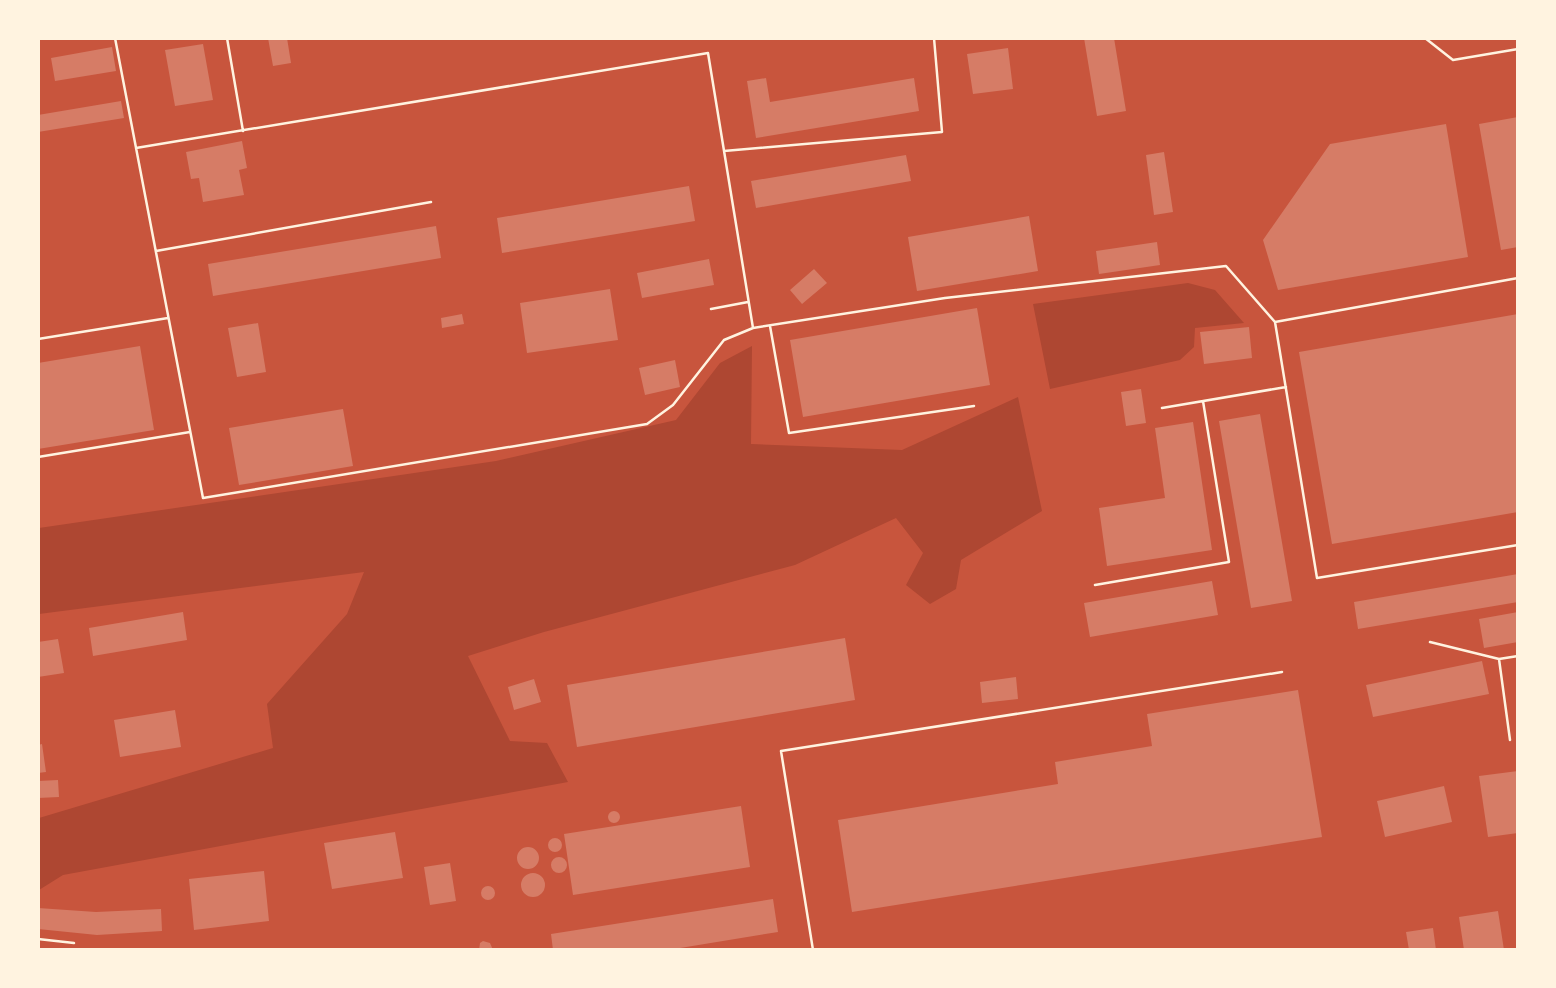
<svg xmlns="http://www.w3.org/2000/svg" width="1556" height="988" viewBox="0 0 1556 988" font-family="'Exo 2',sans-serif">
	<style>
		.green { fill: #ae4732 }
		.building { fill: #d67c66 }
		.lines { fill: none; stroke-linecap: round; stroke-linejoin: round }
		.path { stroke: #fff3e0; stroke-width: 2.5 }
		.service { stroke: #fff3e0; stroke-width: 2.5 }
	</style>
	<rect width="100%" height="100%" fill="#c8553d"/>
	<!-- green -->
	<path class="green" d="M1188 283 1215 290 1244 323 1195 328 1194 347 1180 360 1050 389 1033 304Z
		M752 346 751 444 902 450 1018 397 1042 511 961 560 956 589 930 604 906 585 923 553 896 518 795 565 544 632 468 656 510 741 547 743 568 782 63 875 39 890V818L273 748 267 704 347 614 364 572 39 614V528L496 461 676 420 720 363Z"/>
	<!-- building -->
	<path class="building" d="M268 38H287L291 63 273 66Z
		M1084 38H1114L1126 111 1097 116Z
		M203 44 213 100 175 106 165 50Z
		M112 47 116 71 55 81 51 58Z
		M1008 48 1013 89 973 94 967 54Z
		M766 78 770 102 914 78 919 111 756 138 747 81Z
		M121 101 124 118 38 132V115Z
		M1518 117V247L1501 250 1479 124Z
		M1446 124 1468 257 1278 290 1263 240 1330 144Z
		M242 141 247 168 239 170 244 195 203 202 199 178 191 179 186 152Z
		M1164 152 1173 212 1154 215 1146 155Z
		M906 155 911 181 756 208 751 181Z
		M689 186 695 221 502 253 497 218Z
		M1029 216 1038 271 917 291 908 237Z
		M436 226 441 258 213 296 208 264Z
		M1157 242 1160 265 1099 274 1096 251Z
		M709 259 714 285 642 298 637 273Z
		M814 269 827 283 802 304 790 290Z
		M610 289 618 340 527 353 520 303Z
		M977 308 990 385 803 417 790 340Z
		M462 314 464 324 442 328 441 318Z
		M1518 314V512L1332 544 1299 352Z
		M258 323 266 372 237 377 228 328Z
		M1249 327 1252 358 1204 364 1200 332Z
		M140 346 154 430 38 449V363Z
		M675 360 680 387 645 395 639 368Z
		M1141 389 1146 423 1126 426 1121 392Z
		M343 409 353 466 239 485 229 428Z
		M1260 414 1292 601 1251 608 1219 421Z
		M1193 422 1212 550 1107 566 1099 508 1165 498 1155 428Z
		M1518 574V602L1358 629 1354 602Z
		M1212 581 1218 615 1090 637 1084 603Z
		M183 612 187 640 93 656 89 628Z
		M1518 612V642L1484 648 1479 619Z
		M845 638 855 700 577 747 567 685Z
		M58 639 64 673 38 677V642Z
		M1482 661 1489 694 1373 717 1366 685Z
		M1016 677 1018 699 982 703 980 682Z
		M534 679 541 702 514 710 508 687Z
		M1298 690 1322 837 852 912 838 820 1058 784 1055 762 1152 746 1147 714Z
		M175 710 181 747 120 757 114 720Z
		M42 744 46 772 38 773V745Z
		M1518 771V833L1488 837 1479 776Z
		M58 780 59 797 38 798V781Z
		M1444 786 1452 822 1385 837 1377 801Z
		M741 806 750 867 573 895 564 834Z
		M608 817a6 6 0 1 1 12 0a6 6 0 1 1-12 0Z
		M395 832 403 878 332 889 324 843Z
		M548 845a7 7 0 1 1 14 0a7 7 0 1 1-14 0Z
		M517 858a11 11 0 1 1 22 0a11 11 0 1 1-22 0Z
		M551 865a8 8 0 1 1 16 0a8 8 0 1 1-16 0Z
		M450 863 456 901 430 905 424 867Z
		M264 871 269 921 194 930 189 879Z
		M521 885a12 12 0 1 1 24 0a12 12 0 1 1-24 0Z
		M481 893a7 7 0 1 1 14 0a7 7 0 1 1-14 0Z
		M773 899 778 932 668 950H553L551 934Z
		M38 908 96 912 161 909 162 931 97 935 38 929Z
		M1498 911 1504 950H1464L1459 917Z
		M1433 928 1436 950H1409L1406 932Z
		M483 941 490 943 493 950H479L480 943Z"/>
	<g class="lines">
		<!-- path -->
		<path class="path" d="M38 939 74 943"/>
		<!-- service -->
		<path class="service" d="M115 38 203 498 647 424 673 405 724 340 753 328 945 298 1226 266 1275 322 1518 278
			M227 38 243 131
			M1425 38 1453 60 1518 49
			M136 148 708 53 753 328
			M724 151 942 132 934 38
			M156 251 431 202
			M711 309 748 302
			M1275 322 1317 578 1518 545
			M770 326 789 433 974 406
			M38 339 168 318
			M1162 408 1286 387
			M38 457 190 432
			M1095 585 1229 562 1203 401
			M1430 642 1499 659 1518 656
			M1499 659 1510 740
			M813 950 781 751 1282 672"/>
	</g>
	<!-- border -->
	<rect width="1556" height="988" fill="none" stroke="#fff3e0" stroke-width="80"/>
</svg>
